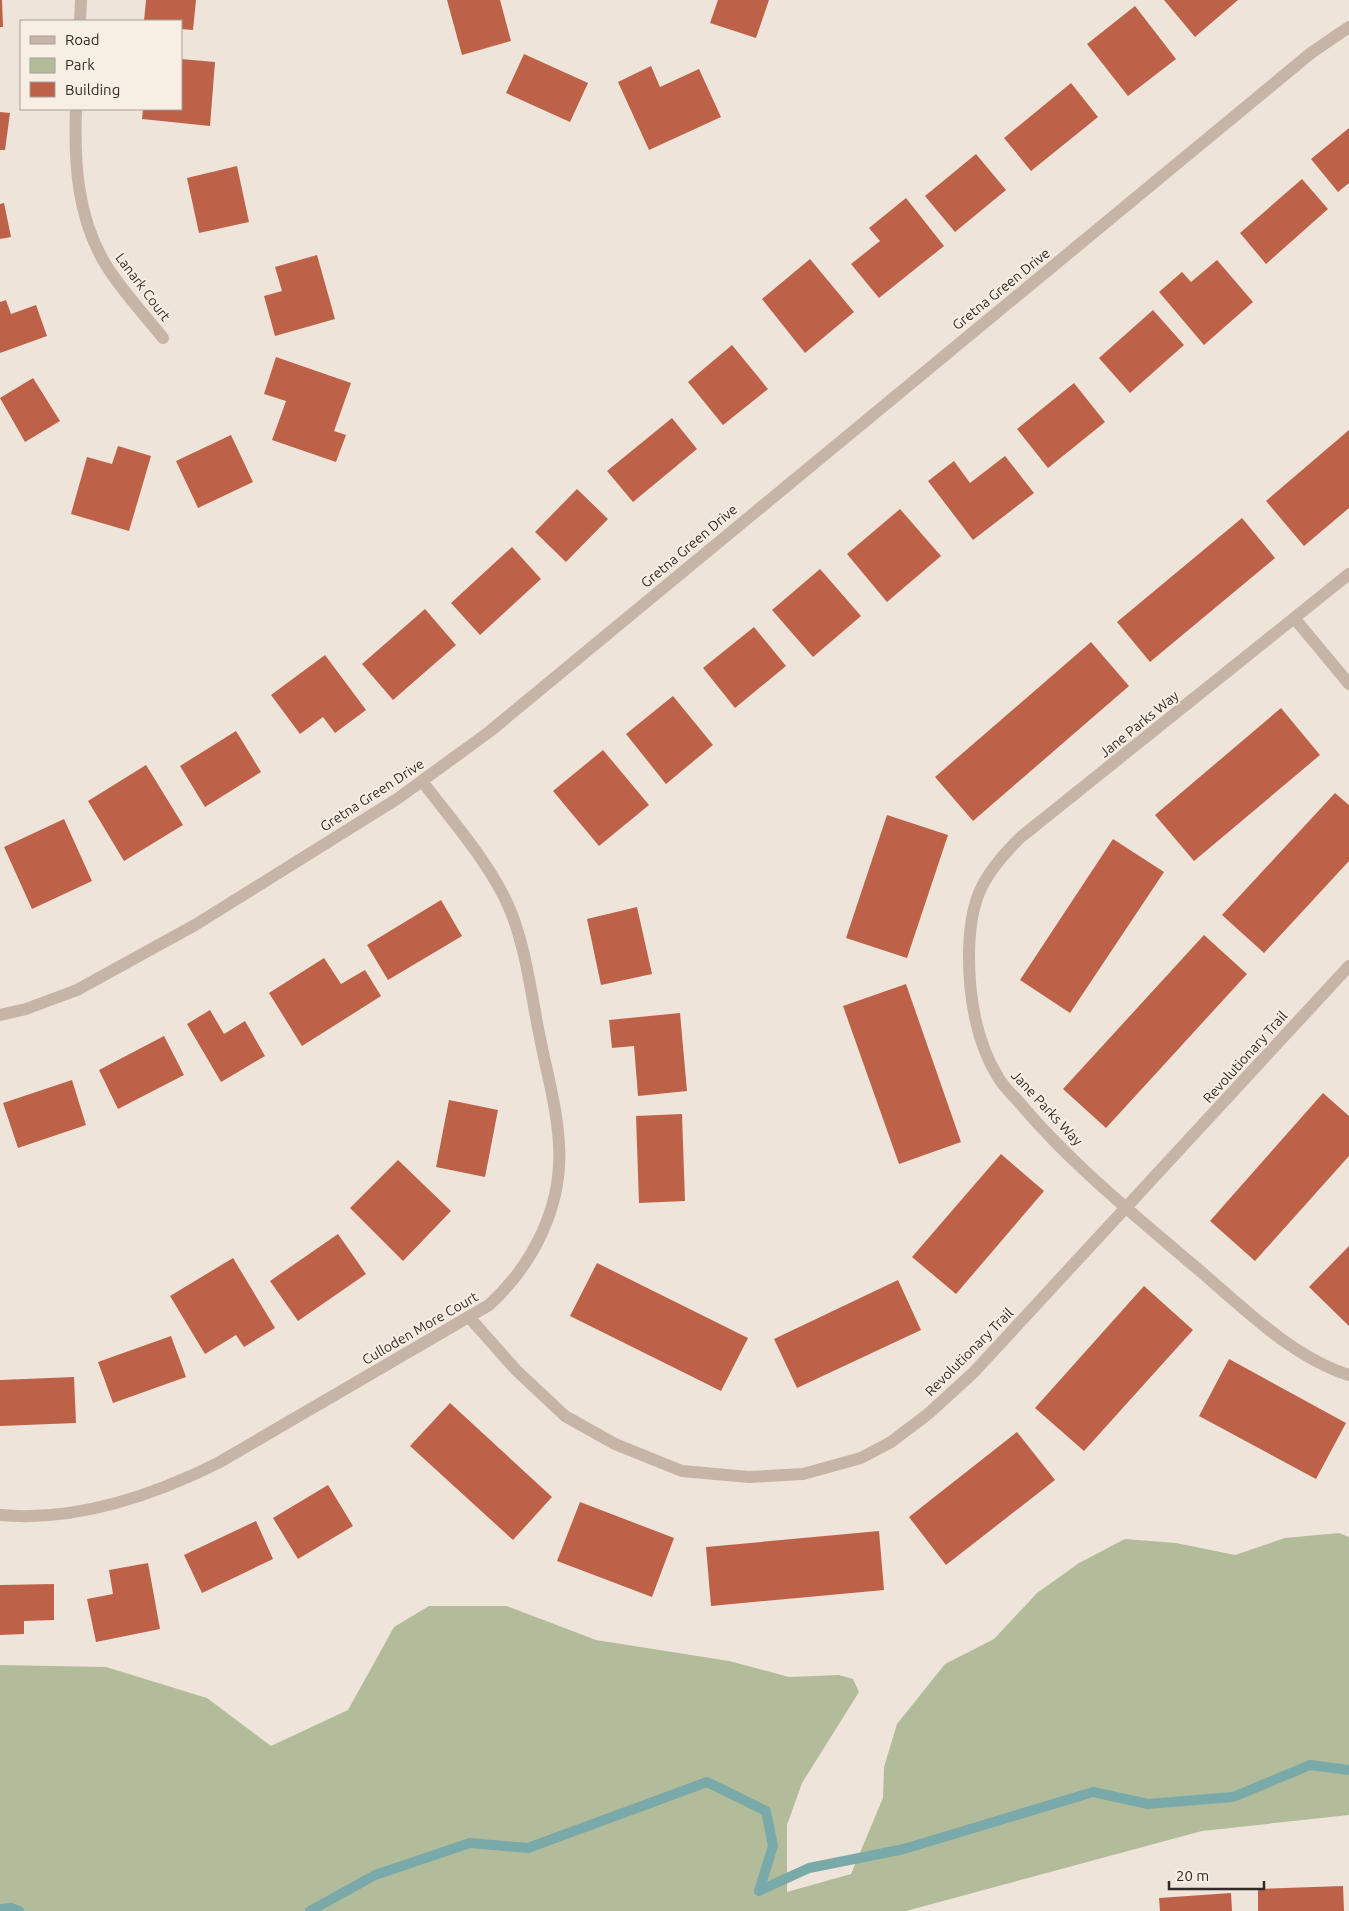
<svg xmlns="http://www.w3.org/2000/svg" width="1349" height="1911" viewBox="0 0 1349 1911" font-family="Ubuntu,sans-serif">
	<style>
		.green { fill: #b2bc9a }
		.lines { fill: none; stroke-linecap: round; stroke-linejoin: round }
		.stream { stroke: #7aa9aa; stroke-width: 10 }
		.building { fill: #bd6249 }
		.minor { stroke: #c6b4a6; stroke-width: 12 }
		.labels { text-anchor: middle; stroke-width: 4; stroke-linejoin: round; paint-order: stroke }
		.street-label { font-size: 14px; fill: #322a26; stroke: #f7eee4 }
	</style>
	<rect width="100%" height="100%" fill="#efe4d9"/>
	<!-- green -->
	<path class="green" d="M1339 1533 1349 1537V1815L1202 1831 906 1911H0V1665L106 1667 207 1698 271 1746 348 1710 394 1627 429 1606H507L596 1640 729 1661 789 1677 839 1675 853 1679 859 1692 802 1783 787 1825V1892L851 1874 883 1798 884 1767 897 1724 945 1664 994 1639 1037 1593 1079 1563 1125 1539 1176 1543 1235 1555 1285 1538Z"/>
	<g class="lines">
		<!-- stream -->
		<path class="stream" d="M0 1909 11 1908 19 1911
			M310 1911 375 1875 470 1843 528 1848 707 1782 766 1811 773 1846 759 1891 809 1868 904 1849 1093 1792 1148 1804 1233 1797 1310 1765 1349 1770"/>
	</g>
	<!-- building -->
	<path class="building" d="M0 0H2L3 27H0Z
		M146 0H196L193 30 181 29V21H144Z
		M447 0H500L511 41 462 55Z
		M718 0H769L756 38 710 23Z
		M1164 0H1238L1195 37Z
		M1135 6 1176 59 1128 96 1087 44Z
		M524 54 588 83 570 122 506 93Z
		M181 59 215 62 210 126 142 119 143 109H181Z
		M651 66 660 87 699 69 721 117 649 150 618 82Z
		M1071 83 1098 117 1031 171 1004 138Z
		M0 112 10 113 5 150H0Z
		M1349 128V183L1338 192 1311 159Z
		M976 154 1006 190 955 232 925 196Z
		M237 166 249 222 199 233 187 178Z
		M1302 179 1328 209 1266 264 1240 233Z
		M906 198 944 246 879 298 851 264 880 241 869 228Z
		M4 203 11 237 0 239V204Z
		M317 255 335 319 275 336 264 296 282 291 275 267Z
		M810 259 854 312 805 353 762 299Z
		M1217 260 1253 302 1204 345 1159 292 1182 272 1191 282Z
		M6 300 11 314 36 305 47 336 0 353V302Z
		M1153 310 1184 345 1130 393 1099 358Z
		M732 345 768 389 723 425 688 382Z
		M276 357 351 383 334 431 346 435 336 462 272 440 286 401 264 394Z
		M33 378 60 421 25 442 0 398Z
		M1074 383 1105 422 1048 468 1017 429Z
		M672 418 697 449 633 502 607 471Z
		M1349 430V508L1304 546 1266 501Z
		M231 435 253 482 198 508 176 461Z
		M118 446 151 456 129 531 71 514 87 457 112 464Z
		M1005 456 1034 493 973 540 928 481 954 461 970 483Z
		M577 489 608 519 566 562 535 532Z
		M900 509 941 556 887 602 847 554Z
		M1242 518 1275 558 1150 662 1117 622Z
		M512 547 541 579 480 635 451 603Z
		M820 569 861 616 813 657 772 610Z
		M425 609 456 645 393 700 362 664Z
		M754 627 786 666 735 708 703 668Z
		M1091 642 1129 686 973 821 935 777Z
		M325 655 366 710 335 733 323 717 300 734 271 695Z
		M673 696 713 745 666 784 626 734Z
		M1281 708 1320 755 1194 861 1155 815Z
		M236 731 261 772 205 807 180 766Z
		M603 750 649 805 599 846 553 791Z
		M146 765 183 825 124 861 88 801Z
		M1335 793 1349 805V861L1264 953 1222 915Z
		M887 815 948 835 907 958 846 938Z
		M64 819 92 881 32 909 4 847Z
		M1113 839 1164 872 1070 1013 1020 980Z
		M441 900 462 936 388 980 367 945Z
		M637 907 652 974 601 985 587 919Z
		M1204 935 1247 974 1106 1128 1063 1089Z
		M324 958 341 984 365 970 381 996 302 1046 269 993Z
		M906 984 961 1142 899 1164 843 1006Z
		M210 1010 224 1034 245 1021 265 1056 221 1082 187 1024Z
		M680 1013 687 1091 638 1096 634 1046 612 1048 609 1020Z
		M164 1036 184 1075 118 1109 99 1070Z
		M72 1080 86 1125 18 1148 3 1103Z
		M1323 1093 1349 1116V1156L1255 1261 1210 1221Z
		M449 1100 498 1110 485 1177 436 1167Z
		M682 1114 685 1201 639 1203 636 1116Z
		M1001 1154 1044 1191 956 1294 912 1257Z
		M398 1160 451 1211 403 1261 350 1208Z
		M338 1234 366 1274 298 1321 270 1281Z
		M1349 1246V1326L1309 1287Z
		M233 1258 275 1328 244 1347 236 1335 205 1354 170 1296Z
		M597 1263 748 1338 721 1391 570 1316Z
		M898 1280 921 1330 797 1388 774 1339Z
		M1144 1286 1193 1330 1084 1451 1035 1408Z
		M171 1336 186 1377 113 1403 98 1362Z
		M1229 1359 1346 1423 1316 1479 1199 1416Z
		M74 1377 76 1423 0 1426V1380Z
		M450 1403 552 1497 513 1540 410 1446Z
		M1017 1432 1055 1480 946 1565 909 1517Z
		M328 1485 353 1526 298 1559 273 1518Z
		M580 1502 674 1538 652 1597 557 1561Z
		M256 1521 273 1559 202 1593 184 1555Z
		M879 1531 884 1590 711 1606 706 1547Z
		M148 1563 160 1629 96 1642 87 1599 113 1594 109 1570Z
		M54 1584V1620L24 1621V1634L0 1635V1585Z
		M1343 1886 1344 1911H1258V1889Z
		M1231 1893 1232 1911H1160L1159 1898Z"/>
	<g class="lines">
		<!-- minor -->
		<path class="minor" d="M80 21 81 0
			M76 109C74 162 77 218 106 265 122 291 144 314 163 338
			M1349 574 1021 837C981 876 969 901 969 957 969 996 976 1042 998 1077 1004 1088 1016 1098 1024 1108 1073 1165 1131 1212 1187 1260 1236 1300 1288 1356 1349 1375
			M1295 619 1349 684
			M0 1015 26 1009 77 990 195 925 397 799 489 732 1311 53 1349 27
			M469 1317 516 1370 565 1416 615 1444 682 1471 749 1477 803 1474 861 1458 891 1442 928 1414 974 1372 1349 966
			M0 1515C75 1522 152 1496 218 1463L489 1305C533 1265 563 1206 559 1144 557 1107 546 1070 539 1033 531 993 526 950 511 912 492 865 452 821 422 781"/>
	</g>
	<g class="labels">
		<!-- street labels -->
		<g class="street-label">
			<text transform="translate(143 287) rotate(53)" y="5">Lanark Court</text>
			<text transform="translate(1001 289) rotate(-39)" y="5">Gretna Green Drive</text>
			<text transform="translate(689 546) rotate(-40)" y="5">Gretna Green Drive</text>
			<text transform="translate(1139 724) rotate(-39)" y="5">Jane Parks Way</text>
			<text transform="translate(372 795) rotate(-33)" y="5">Gretna Green Drive</text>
			<text transform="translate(1245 1057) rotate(-48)" y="5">Revolutionary Trail</text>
			<text transform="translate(1047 1108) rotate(47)" y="5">Jane Parks Way</text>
			<text transform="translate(420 1328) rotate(-30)" y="5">Culloden More Court</text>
			<text transform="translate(969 1352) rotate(-45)" y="5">Revolutionary Trail</text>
		</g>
	</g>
	<!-- legend -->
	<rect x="20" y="20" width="162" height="90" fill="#f7eee4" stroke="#a8a098"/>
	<rect x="30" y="36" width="25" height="8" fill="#c6b4a6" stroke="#a8a098"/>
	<text x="65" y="45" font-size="15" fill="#322a26">Road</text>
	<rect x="30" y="58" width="25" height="15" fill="#b2bc9a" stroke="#a8a098"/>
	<text x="65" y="70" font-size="15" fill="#322a26">Park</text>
	<rect x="30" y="82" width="25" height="15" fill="#bd6249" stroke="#a8a098"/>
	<text x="65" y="95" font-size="15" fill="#322a26">Building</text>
	<!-- scale -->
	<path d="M1169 1881v8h95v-8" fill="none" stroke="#322a26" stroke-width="2.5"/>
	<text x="1176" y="1881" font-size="15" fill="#322a26" stroke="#f7eee4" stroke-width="4" paint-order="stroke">20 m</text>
</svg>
